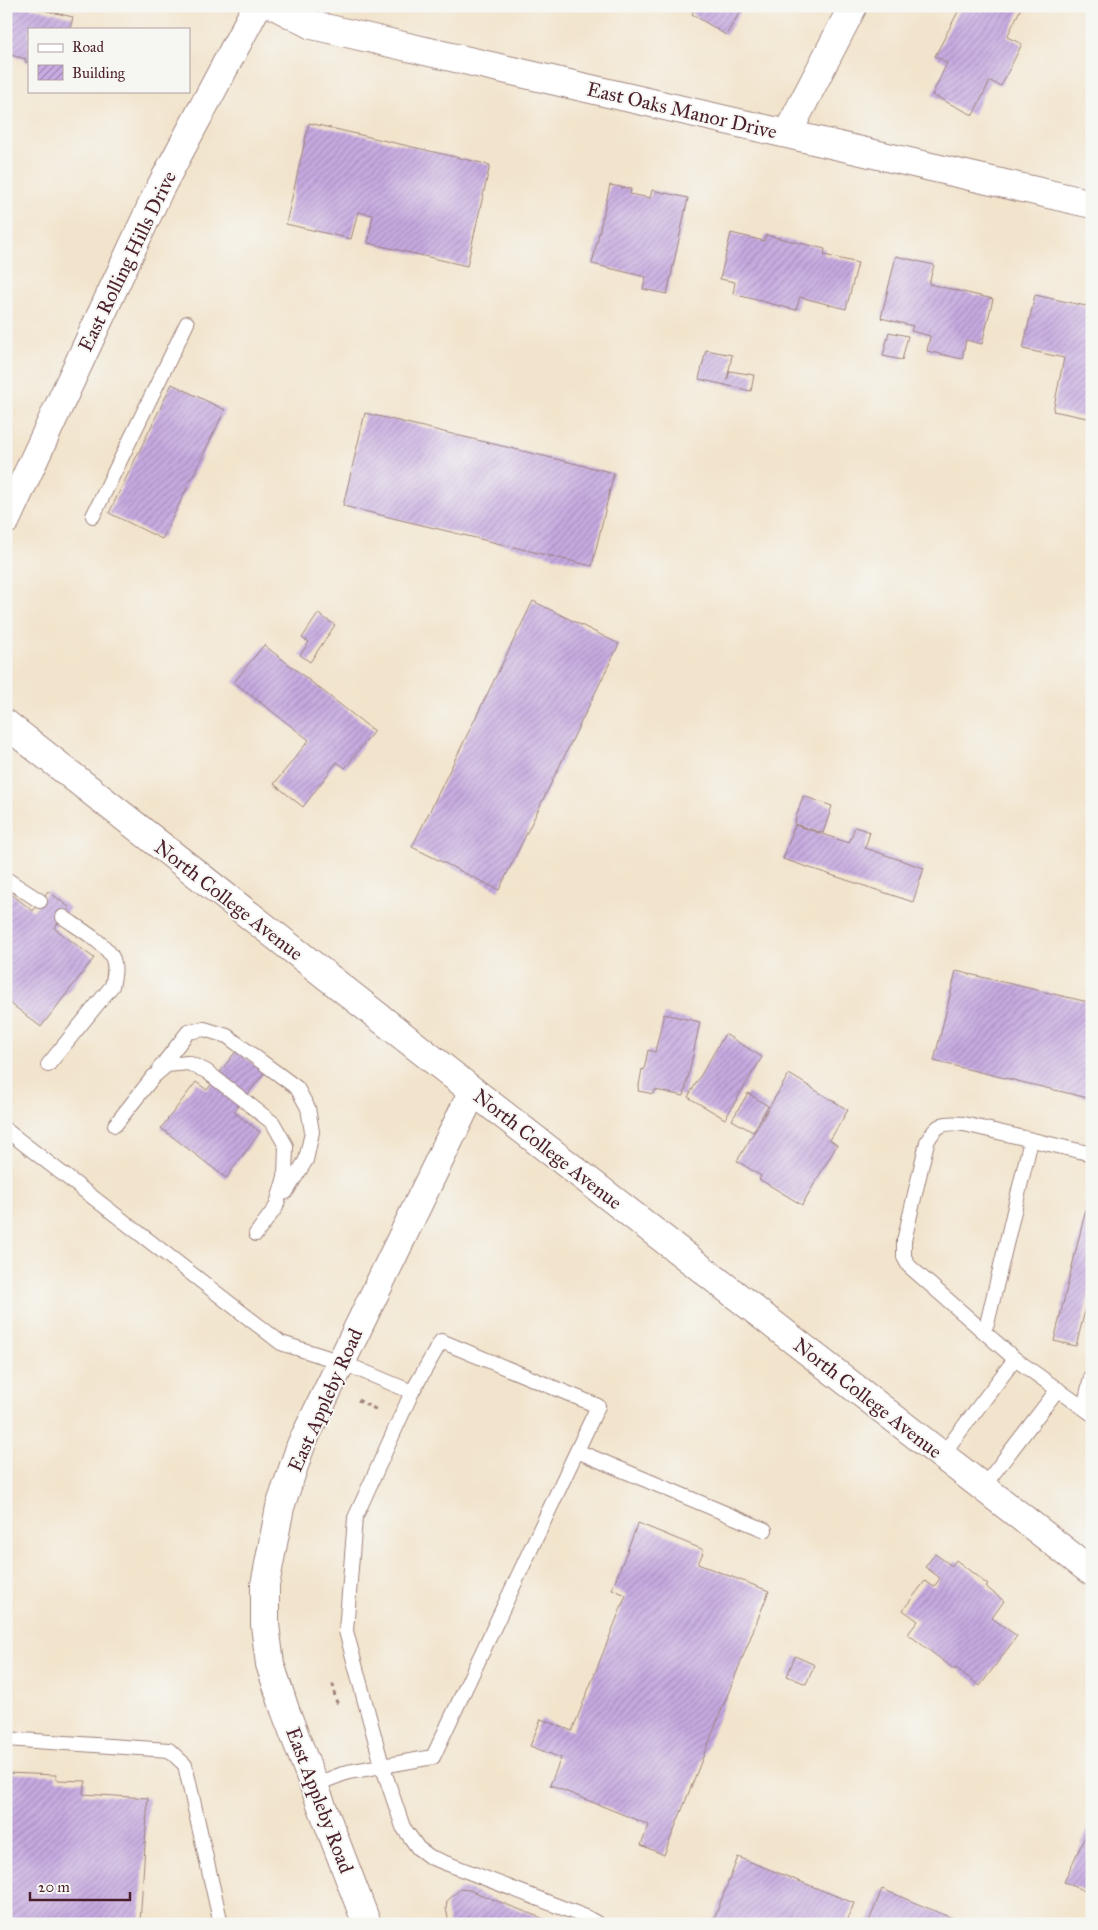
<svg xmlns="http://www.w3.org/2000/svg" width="1098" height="1930" viewBox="0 0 1098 1930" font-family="'IM FELL Great Primer',serif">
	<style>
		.building { fill: url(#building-hatch) }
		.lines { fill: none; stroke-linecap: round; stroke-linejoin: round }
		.lane-casing { stroke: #9e827c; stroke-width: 16 }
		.street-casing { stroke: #9e827c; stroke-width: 30 }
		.secondary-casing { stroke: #9e827c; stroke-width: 30 }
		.primary-casing { stroke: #9e827c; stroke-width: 30 }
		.path { stroke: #9e827c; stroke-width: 3; stroke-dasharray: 4 4; stroke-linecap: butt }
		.lane { stroke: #fff; stroke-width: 14 }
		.street { stroke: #fff; stroke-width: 28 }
		.secondary { stroke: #fff; stroke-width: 28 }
		.primary { stroke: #fff; stroke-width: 28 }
		.labels { text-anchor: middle; stroke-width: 4; stroke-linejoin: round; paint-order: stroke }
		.street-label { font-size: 20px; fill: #4a1f2b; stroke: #f6f6f2 }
	</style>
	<defs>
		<pattern id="building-hatch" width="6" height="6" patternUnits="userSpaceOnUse" patternTransform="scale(1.25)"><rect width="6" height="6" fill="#c6aae1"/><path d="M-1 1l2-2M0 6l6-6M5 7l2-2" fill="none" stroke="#a38ab7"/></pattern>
	</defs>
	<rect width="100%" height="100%" fill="#f6f6f2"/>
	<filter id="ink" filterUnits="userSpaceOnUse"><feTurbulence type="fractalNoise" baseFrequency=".02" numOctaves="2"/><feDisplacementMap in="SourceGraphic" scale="10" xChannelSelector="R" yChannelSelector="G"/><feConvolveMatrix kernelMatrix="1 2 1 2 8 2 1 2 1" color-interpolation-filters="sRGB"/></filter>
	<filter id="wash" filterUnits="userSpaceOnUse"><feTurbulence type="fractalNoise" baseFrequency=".0096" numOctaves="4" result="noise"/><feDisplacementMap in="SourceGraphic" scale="20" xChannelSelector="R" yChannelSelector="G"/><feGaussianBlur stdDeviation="1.12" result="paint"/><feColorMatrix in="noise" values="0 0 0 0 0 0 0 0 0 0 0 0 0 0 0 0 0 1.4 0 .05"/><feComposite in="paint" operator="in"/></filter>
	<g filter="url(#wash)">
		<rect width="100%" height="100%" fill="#f2e4cc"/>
		<g id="blocks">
			<!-- building -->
			<path class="building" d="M6 6H25L73 17 70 29H29V62H25L26 59 6 54Z
				M696 6H744L726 35 692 14Z
				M961 6H1022L1007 37 1022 44 1001 86 990 81 973 115 932 95 947 63 935 56Z
				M309 123 490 165 467 266 368 243 373 215 358 212 351 239 286 224Z
				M610 185 631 189 630 194 650 198 652 190 688 198 667 294 643 289 646 277 592 264Z
				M731 233 764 241 766 235 825 249 824 255 858 263 846 309 800 297 796 310 733 294 735 282 720 279Z
				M896 256 934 265 929 284 993 299 982 344 966 340 962 359 927 351 930 336 911 331 913 326 881 318Z
				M1035 295 1086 306 1088 299 1092 300V419L1053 411 1064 358 1023 349Z
				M889 332 908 336 902 360 883 356Z
				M706 350 732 355 727 380 730 371 754 375 751 391 699 379Z
				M172 384 225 410 162 539 109 513Z
				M365 413 614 473 592 566 343 506Z
				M533 601 619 644 499 890 412 847Z
				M318 614 335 625 310 662 300 655 309 642 302 638Z
				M264 645 374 731 345 768 337 762 303 807 274 784 309 740 234 682Z
				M803 796 832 806 823 833 794 824Z
				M795 825 849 843 855 827 870 832 865 848 924 868 913 902 783 859Z
				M48 891 70 908 54 928 94 958 41 1027 6 1000V895L9 892 33 911Z
				M956 971 1092 1003V1099L934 1061Z
				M664 1014 700 1022 684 1096 655 1090 654 1094 638 1091 642 1069 644 1070 648 1050 655 1052Z
				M725 1034 762 1057 725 1119 688 1097Z
				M236 1051 265 1072 234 1112 260 1132 226 1178 161 1128 196 1082 207 1090Z
				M789 1074 848 1110 830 1140 837 1145 802 1205 759 1179 761 1176 737 1161Z
				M748 1093 768 1106 753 1132 732 1120Z
				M1091 1188 1092 1283 1076 1346 1054 1341Z
				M638 1523 704 1550 698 1564 769 1591 664 1855 641 1845 649 1825 550 1785 561 1758 530 1746 541 1719 572 1731 626 1595 612 1589Z
				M935 1554 952 1566 956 1560 988 1585 986 1587 1004 1601 992 1618 1017 1636 980 1686 956 1668 955 1670 908 1634 918 1621 903 1610 925 1581 934 1587 940 1578 925 1567Z
				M795 1656 815 1665 806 1684 787 1676Z
				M6 1773 56 1775V1780L86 1781 83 1794 148 1798 140 1924H6Z
				M1092 1821V1894L1064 1882Z
				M738 1857 854 1903 846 1924H712Z
				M460 1889 469 1890 557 1924H449L446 1908 447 1901Z
				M882 1889 966 1924H868Z"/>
		</g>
	</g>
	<g filter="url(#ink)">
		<use href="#blocks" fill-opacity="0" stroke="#9e827c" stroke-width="1"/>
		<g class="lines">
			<defs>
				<path id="lane" d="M93 516 187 323
					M6 879 40 901
					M48 1065 112 986C114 977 116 968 113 959 107 944 77 927 63 917
					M159 1069 188 1032 204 1029 227 1036 297 1088 308 1108 312 1132 306 1160 286 1192
					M115 1125 153 1077 167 1065 188 1063 206 1071 273 1123 286 1146 285 1177 276 1207 256 1234
					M6 1130 281 1343 341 1362 412 1392
					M1092 1154 964 1124C944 1122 937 1123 927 1142L904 1241V1257L909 1266 1015 1359 1092 1414
					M981 1330 987 1324 1031 1140
					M1081 1406 1086 1399 1092 1374
					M577 1451 765 1530
					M942 1455 1015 1359
					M983 1487 1058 1389
					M6 1739 169 1750 185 1765 221 1924
					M314 1785 348 1772 433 1757 598 1406 441 1341 412 1392 355 1518 346 1631 382 1765 403 1827 418 1848 430 1857 586 1917 598 1924"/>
				<path id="street" d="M276 6 312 25 1092 204
					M787 134 853 6"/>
				<path id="secondary" d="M6 520 159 190 257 6
					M367 1924 285 1710 270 1664 265 1625V1585L280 1507 301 1445 473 1091"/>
				<path id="primary" d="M6 724 473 1091 1092 1572"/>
			</defs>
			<!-- lane casing -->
			<use href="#lane" class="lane-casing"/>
			<!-- street casing -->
			<use href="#street" class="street-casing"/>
			<!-- secondary casing -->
			<use href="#secondary" class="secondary-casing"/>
			<!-- primary casing -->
			<use href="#primary" class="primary-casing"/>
			<!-- path -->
			<path class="path" d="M358 1400 377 1410
				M333 1684 335 1698 339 1707"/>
			<!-- lane -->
			<use href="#lane" class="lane"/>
			<!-- street -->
			<use href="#street" class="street"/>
			<!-- secondary -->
			<use href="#secondary" class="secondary"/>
			<!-- primary -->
			<use href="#primary" class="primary"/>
		</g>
	</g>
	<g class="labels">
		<!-- street labels -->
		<g class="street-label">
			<text transform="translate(682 110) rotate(13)" y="7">East Oaks Manor Drive</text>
			<text transform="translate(127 261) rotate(-64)" y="7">East Rolling Hills Drive</text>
			<text transform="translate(229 900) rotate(38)" y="7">North College Avenue</text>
			<text transform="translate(548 1149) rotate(38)" y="7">North College Avenue</text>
			<text transform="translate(868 1398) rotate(38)" y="7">North College Avenue</text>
			<text transform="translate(325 1400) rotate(-66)" y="7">East Appleby Road</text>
			<text transform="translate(320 1800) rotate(69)" y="7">East Appleby Road</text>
		</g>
	</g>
	<!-- margin -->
	<rect width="1098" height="1930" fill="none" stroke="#f6f6f2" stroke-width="25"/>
	<!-- legend -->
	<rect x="28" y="28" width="162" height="65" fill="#f6f6f2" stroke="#b1a0a2"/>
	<rect x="38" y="44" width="25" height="8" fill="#ffffff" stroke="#b1a0a2"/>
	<text x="72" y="52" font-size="15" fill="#4a1f2b">Road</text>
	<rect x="38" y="65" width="25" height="15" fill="url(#building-hatch)" stroke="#b1a0a2"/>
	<text x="72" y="78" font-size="15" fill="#4a1f2b">Building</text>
	<!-- scale -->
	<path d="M30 1892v8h100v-8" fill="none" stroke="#4a1f2b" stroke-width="2.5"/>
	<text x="38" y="1892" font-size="15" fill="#4a1f2b" stroke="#f6f6f2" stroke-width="4" paint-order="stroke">20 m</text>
</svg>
